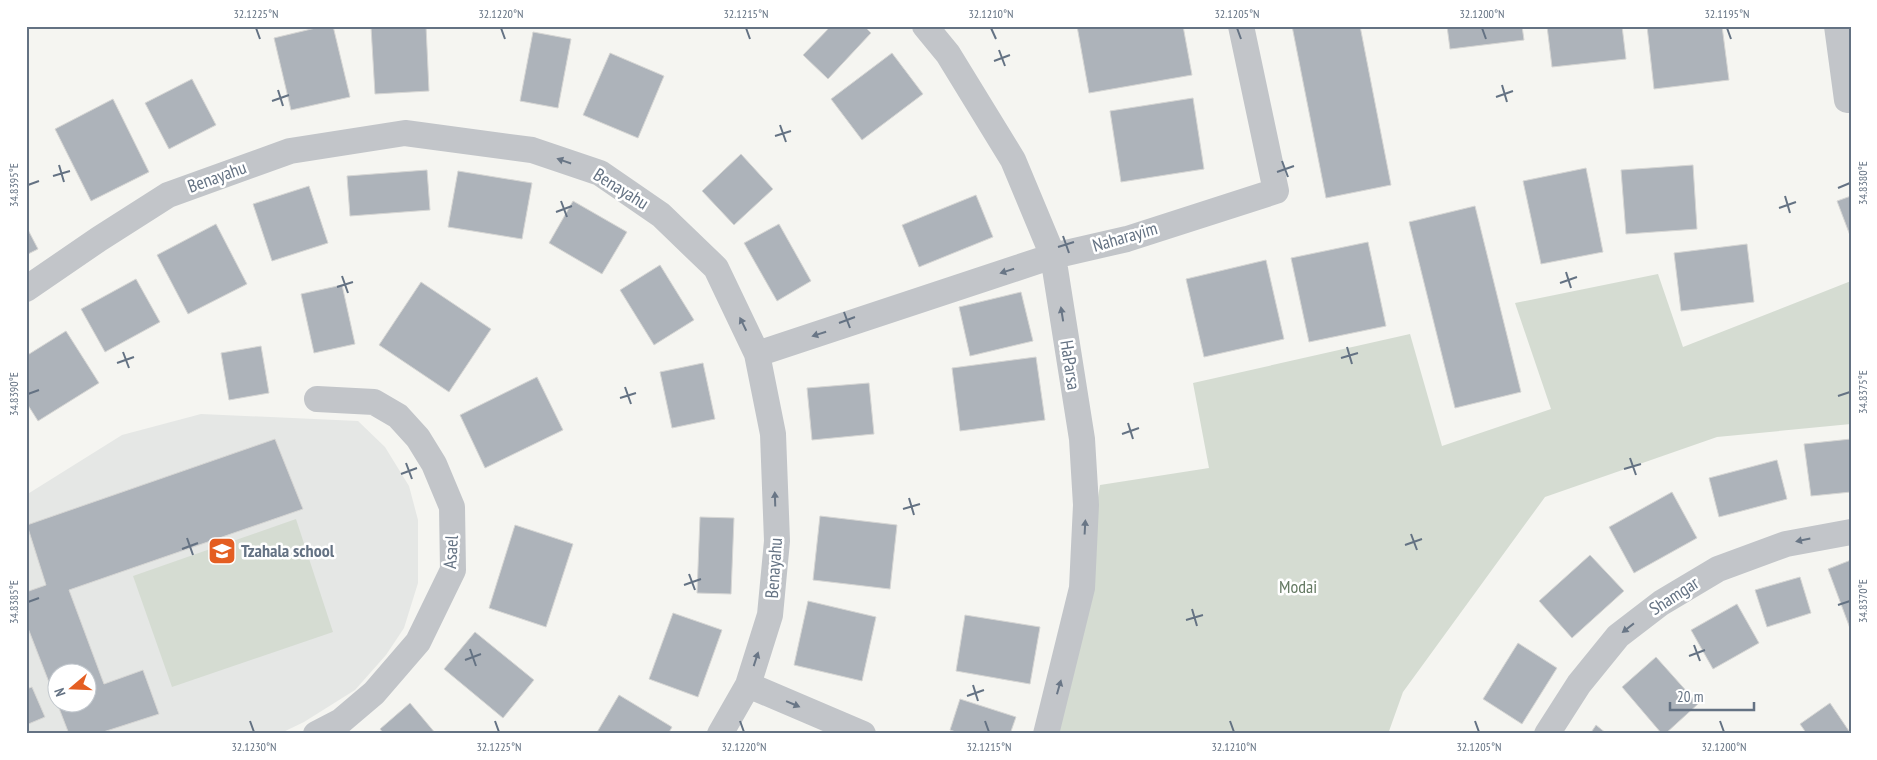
<svg xmlns="http://www.w3.org/2000/svg" width="1877" height="760" viewBox="0 0 1877 760" font-family="'PT Sans Narrow',sans-serif">
	<style>
		.built { fill: #e5e7e5; fill-rule: evenodd }
		.green { fill: #d5dcd2 }
		.building { fill: #adb3ba; stroke: #d6d6d4; fill-rule: evenodd }
		.lines { fill: none; stroke-linecap: round; stroke-linejoin: round }
		.street { stroke: #c2c5c9; stroke-width: 26 }
		.oneway { fill: #697686 }
		.ticks { fill: none; stroke: #647283; stroke-width: 2 }
		.labels { text-anchor: middle; stroke-width: 5; stroke-linejoin: round; paint-order: stroke }
		.street-label { font-size: 18px; fill: #647283; stroke: #fff }
		.poi-label { font-size: 18px; font-weight: bold; fill: #647283; stroke: #fff; text-anchor: start }
		.park-label { font-size: 18px; fill: #657a63; stroke: #fff }
		.neatline { fill: none; stroke: #647283; stroke-width: 2 }
		.ticks-label { font-size: 12px; text-anchor: middle; fill: #647283 }
	</style>
	<rect width="100%" height="100%" fill="#f5f5f1"/>
	<!-- built -->
	<path class="built" d="M201 414 358 421 385 447 409 486 418 520V583L404 628 386 655 355 690 304 722 279 734H26V495L122 435ZM58 672H88V702H58Z"/>
	<!-- green -->
	<path class="green" d="M1658 274 1683 347 1851 281V424L1717 437 1545 497 1403 692 1388 734H1059L1100 485 1209 468 1193 383 1410 334 1442 446 1551 409 1515 303Z
		M296 519 333 632 172 687 133 576Z"/>
	<!-- building -->
	<path class="building" d="M324 26H333L350 97 291 110 274 38Z
		M426 26 429 91 375 94 371 27Z
		M831 26H864L871 33 828 79 803 55Z
		M1077 26H1183L1192 75 1089 93Z
		M1292 26H1360L1391 185 1326 198Z
		M1447 26H1522L1524 40 1450 49Z
		M1547 26H1622L1626 59 1552 67Z
		M1647 26H1722L1729 80 1654 89Z
		M533 32 571 39 558 108 520 101Z
		M610 53 664 76 638 138 583 115Z
		M892 53 923 94 862 140 831 99Z
		M192 79 216 125 169 149 145 103Z
		M1193 98 1204 169 1121 182 1110 111Z
		M113 99 149 172 91 201 55 129Z
		M741 154 773 189 734 225 702 191Z
		M1693 165 1697 229 1626 234 1621 170Z
		M1586 168 1603 252 1541 264 1523 181Z
		M427 170 430 210 350 216 347 176Z
		M458 171 532 183 522 239 448 227Z
		M309 186 328 243 272 261 253 204Z
		M976 195 993 237 919 267 902 225Z
		M1851 196V238L1837 201Z
		M573 201 627 232 602 274 549 243Z
		M1475 206 1521 392 1455 408 1409 222Z
		M216 224 247 284 188 314 157 255Z
		M779 224 811 281 777 301 744 243Z
		M26 226 38 249 26 255Z
		M1368 242 1386 326 1309 342 1291 258Z
		M1747 244 1754 302 1681 311 1674 253Z
		M1266 260 1284 339 1204 357 1186 279Z
		M660 265 694 320 654 345 620 290Z
		M136 279 160 322 105 352 81 309Z
		M421 282 491 329 449 392 379 345Z
		M342 285 355 344 314 353 301 294Z
		M1021 292 1033 341 970 356 959 307Z
		M66 331 99 383 38 421 26 402V356Z
		M261 346 269 393 229 400 221 353Z
		M1036 357 1045 420 960 431 952 368Z
		M703 363 715 419 672 428 660 372Z
		M537 377 563 430 485 468 460 415Z
		M869 383 874 434 812 440 807 388Z
		M275 439 303 509 69 590 104 684 143 670 159 714 97 734H69L26 623V592L46 585 27 525ZM58 672H88V702H58Z
		M1851 439V492L1811 496 1804 444Z
		M1777 460 1787 499 1719 517 1709 478Z
		M1672 492 1697 538 1634 573 1609 527Z
		M820 516 897 525 890 589 813 580Z
		M700 517 734 518 731 594 697 593Z
		M515 525 573 544 546 627 489 608Z
		M1590 555 1624 591 1572 638 1539 601Z
		M1851 560V631L1828 569Z
		M1800 577 1811 613 1767 627 1755 590Z
		M808 601 876 617 862 681 794 665Z
		M1737 604 1759 643 1713 669 1691 630Z
		M673 613 722 630 698 697 649 679Z
		M965 615 1040 627 1030 684 956 671Z
		M475 632 534 680 503 718 444 669Z
		M1518 643 1557 668 1522 724 1483 699Z
		M1656 657 1698 704 1665 734H1662L1622 687Z
		M32 687 45 717 26 725V689Z
		M619 695 672 727 668 734H596Z
		M960 699 1016 717 1010 734H962L950 730Z
		M410 703 436 734H384L380 729Z
		M1830 703 1851 734H1807L1800 724Z
		M1596 725 1607 734H1590Z"/>
	<g class="lines">
		<!-- street -->
		<path class="street" d="M925 26 948 54 1013 160 1053 256 1082 439 1086 505 1082 588 1046 734
			M1837 26 1847 100 1851 98
			M26 289 99 239 168 195 290 151 405 133 532 150 600 173 661 215 716 268 757 354 773 434 777 541 770 615 748 685 720 734
			M757 354 1053 256 1127 239 1276 191 1241 26
			M748 685 863 734
			M316 734 341 721 374 693 418 642 453 570 452 507 434 464 418 438 398 416 374 402 317 399
			M1547 734 1579 684 1618 636 1661 603 1718 569 1786 544 1851 532"/>
	</g>
	<!-- one-way arrows -->
	<defs><path id="oneway-solid" d="M-6-.8H1V-3.2L6.5 0L1 3.2V.8H-6Z" transform="scale(1.25)"/></defs>
	<g class="oneway">
		<use href="#oneway-solid" transform="translate(564 161) rotate(-161)"/>
		<use href="#oneway-solid" transform="translate(1007 271) rotate(162)"/>
		<use href="#oneway-solid" transform="translate(1062 314) rotate(-99)"/>
		<use href="#oneway-solid" transform="translate(743 324) rotate(-116)"/>
		<use href="#oneway-solid" transform="translate(819 334) rotate(162)"/>
		<use href="#oneway-solid" transform="translate(775 499) rotate(-92)"/>
		<use href="#oneway-solid" transform="translate(1085 527) rotate(-87)"/>
		<use href="#oneway-solid" transform="translate(1803 540) rotate(168)"/>
		<use href="#oneway-solid" transform="translate(1628 628) rotate(142)"/>
		<use href="#oneway-solid" transform="translate(756 659) rotate(-72)"/>
		<use href="#oneway-solid" transform="translate(1059 687) rotate(-74)"/>
		<use href="#oneway-solid" transform="translate(793 704) rotate(23)"/>
	</g>
	<!-- ticks -->
	<path class="ticks" d="M256 28 260 39M501 28 505 39M746 28 750 39M991 28 996 39M1237 28 1241 39M1482 28 1486 39M1727 28 1731 39M999 50 1005 66M994 61 1010 55M1502 85 1507 102M278 90 283 106M1496 97 1513 91M272 101 289 95M780 125 786 142M775 136 791 131M1282 161 1288 177M59 165 64 182M1277 172 1294 166M53 176 70 171M28 185 39 181M1838 188 1850 183M1785 196 1790 213M561 201 567 217M1779 208 1796 202M556 212 572 206M1063 236 1069 253M1058 247 1074 242M1566 272 1571 288M342 276 348 293M1560 283 1577 277M337 287 353 282M844 312 850 328M839 323 855 317M1347 347 1352 364M123 352 129 368M1341 358 1358 353M117 363 134 357M625 387 631 404M28 394 39 390M1838 396 1850 392M620 398 636 393M1128 423 1133 439M1122 434 1139 428M1630 458 1636 475M406 463 412 479M1624 469 1641 464M401 474 417 468M909 498 914 515M903 509 920 504M1411 534 1417 550M187 538 193 555M1405 545 1422 539M182 549 198 543M689 574 695 590M684 585 701 579M28 602 39 598M1838 605 1850 601M1192 609 1197 626M1186 620 1203 615M1694 645 1700 661M470 649 476 666M1689 656 1705 650M465 660 481 654M973 685 978 701M967 696 984 690M250 721 254 732M495 721 499 732M740 721 744 732M985 721 989 732M1230 721 1234 732M1475 721 1479 732M1720 721 1724 732"/>
	<!-- icons -->
	<defs>
		<symbol id="school-square" viewBox="-11 -11 22 22"><rect x="-9" y="-9" width="18" height="18" rx="4" fill="#e45e22" stroke="#fff"/><path d="M0-5L7-2L0 1L-7-2ZM-4 1L0 2.5L4 1V4Q0 6-4 4Z" fill="#fff"/></symbol>
	</defs>
	<g fill-rule="evenodd">
		<use href="#school-square" x="206" y="535" width="32" height="32"/>
	</g>
	<g class="labels">
		<!-- street labels -->
		<g class="street-label">
			<text transform="translate(217 177) rotate(-20)" y="6">Benayahu</text>
			<text transform="translate(621 189) rotate(32)" y="6">Benayahu</text>
			<text transform="translate(1125 237) rotate(-16)" y="6">Naharayim</text>
			<text transform="translate(1070 365) rotate(81)" y="6">HaParsa</text>
			<text transform="translate(451 552) rotate(-87)" y="6">Asael</text>
			<text transform="translate(774 568) rotate(-86)" y="6">Benayahu</text>
			<text transform="translate(1674 596) rotate(-33)" y="6">Shamgar</text>
		</g>
		<!-- poi labels -->
		<g class="poi-label">
			<text x="241" y="557">Tzahala school</text>
		</g>
		<!-- park labels -->
		<g class="park-label">
			<text x="1298" y="593">Modai</text>
		</g>
	</g>
	<!-- border -->
	<rect width="1877" height="760" fill="none" stroke="#ffffff" stroke-width="55"/>
	<!-- north arrow -->
	<g transform="translate(72 688) rotate(251)"><circle r="24" fill="#ffffff" stroke="#c1c7cd"/>
	<path d="M0-4L9 19L0 12L-9 19Z" fill="#e45e22"/>
	<text y="-8" font-size="14" font-weight="bold" text-anchor="middle" fill="#647283">N</text>
	</g>
	<!-- scale -->
	<path d="M1670 702v8h84v-8" fill="none" stroke="#647283" stroke-width="2.5"/>
	<text x="1677" y="702" font-size="15" fill="#647283" stroke="#ffffff" stroke-width="4" paint-order="stroke">20 m</text>
	<rect x="28" y="28" width="1822" height="704" class="neatline"/>
	<g class="ticks-label">
		<text x="256" y="18">32.1225°N</text>
		<text x="501" y="18">32.1220°N</text>
		<text x="746" y="18">32.1215°N</text>
		<text x="991" y="18">32.1210°N</text>
		<text x="1237" y="18">32.1205°N</text>
		<text x="1482" y="18">32.1200°N</text>
		<text x="1727" y="18">32.1195°N</text>
		<text transform="translate(1863 183) rotate(-90)" y="4">34.8380°E</text>
		<text transform="translate(14 185) rotate(-90)" y="4">34.8395°E</text>
		<text transform="translate(1863 392) rotate(-90)" y="4">34.8375°E</text>
		<text transform="translate(14 394) rotate(-90)" y="4">34.8390°E</text>
		<text transform="translate(1863 601) rotate(-90)" y="4">34.8370°E</text>
		<text transform="translate(14 602) rotate(-90)" y="4">34.8385°E</text>
		<text x="254" y="751">32.1230°N</text>
		<text x="499" y="751">32.1225°N</text>
		<text x="744" y="751">32.1220°N</text>
		<text x="989" y="751">32.1215°N</text>
		<text x="1234" y="751">32.1210°N</text>
		<text x="1479" y="751">32.1205°N</text>
		<text x="1724" y="751">32.1200°N</text>
	</g>
</svg>
